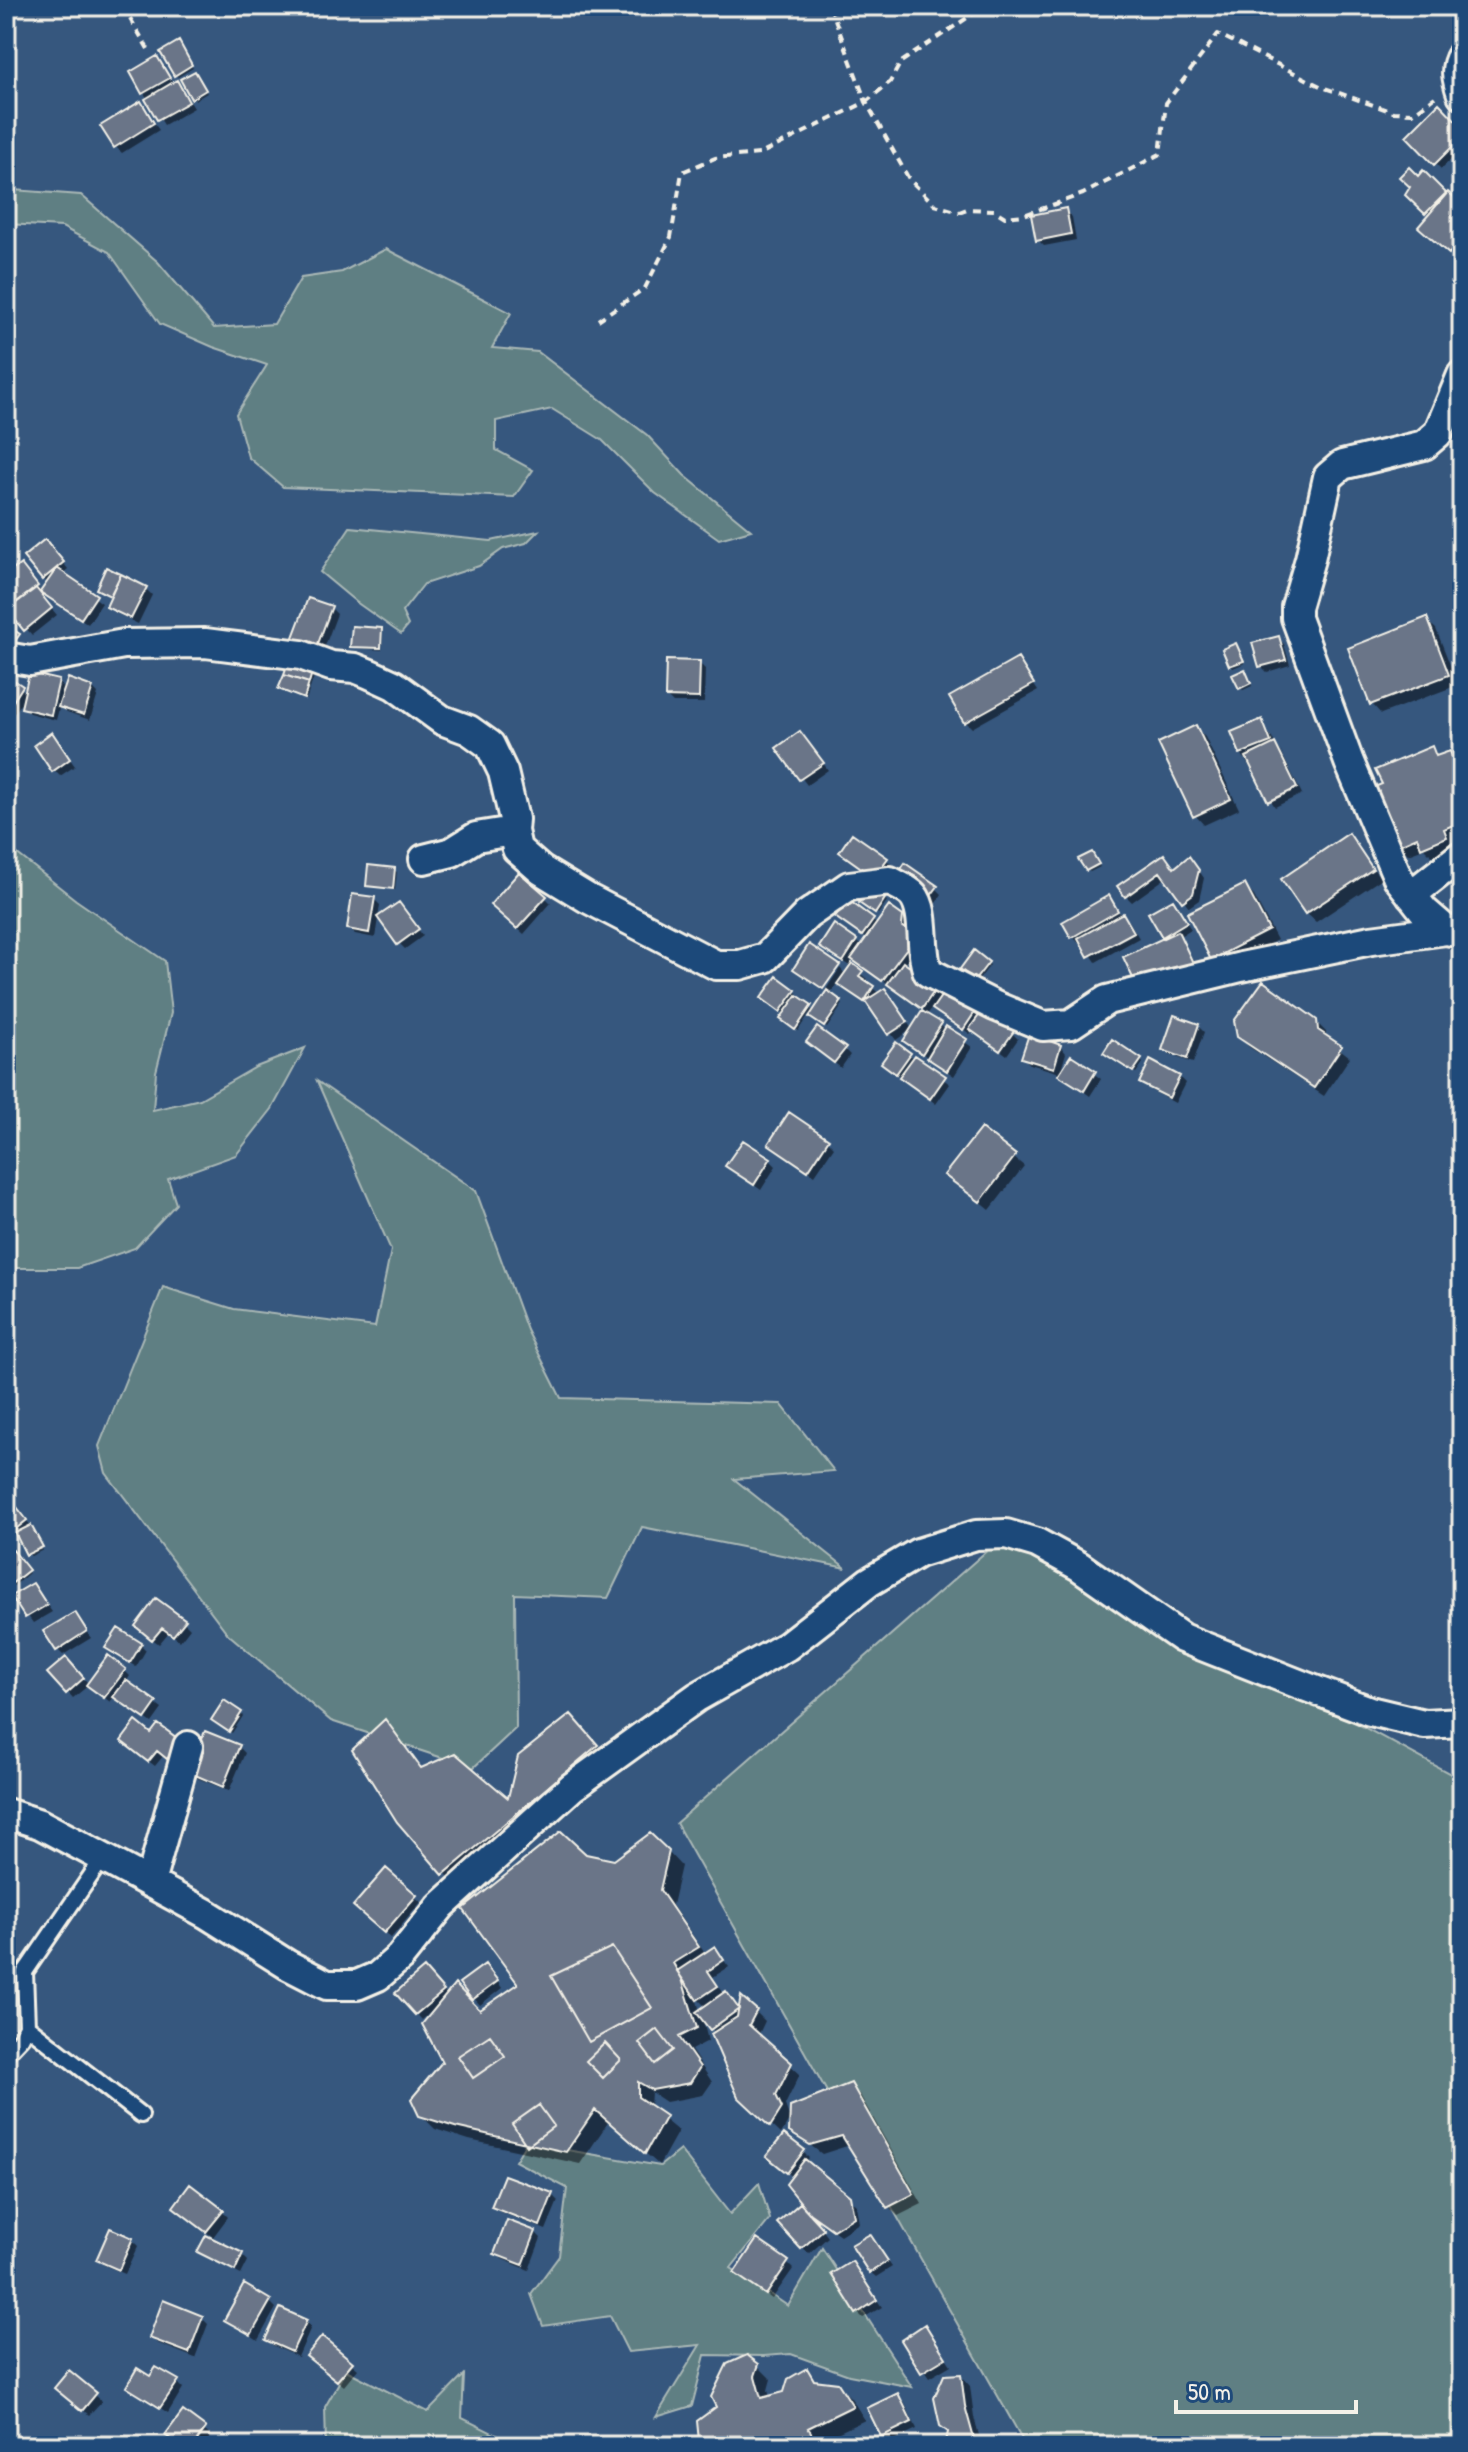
<svg xmlns="http://www.w3.org/2000/svg" width="1468" height="2452" viewBox="0 0 1468 2452" font-family="'Patrick Hand',sans-serif">
	<style>
		.green { fill: #5f7f83; stroke: #aab8b6; stroke-width: 2 }
		.shadow { fill: #0007; fill-rule: evenodd }
		.building { fill: #6a7588; stroke: #f4f1e8; stroke-width: 2 }
		.lines { fill: none; stroke-linecap: round; stroke-linejoin: round }
		.lane-casing { stroke: #f4f1e8; stroke-width: 20 }
		.street-casing { stroke: #f4f1e8; stroke-width: 34 }
		.path { stroke: #f4f1e8; stroke-width: 4; stroke-dasharray: 8 6; stroke-linecap: butt }
		.lane { stroke: #1f4a7a; stroke-width: 14 }
		.street { stroke: #1f4a7a; stroke-width: 28 }
	</style>
	<rect width="100%" height="100%" fill="#36577e"/>
	<filter id="ink" filterUnits="userSpaceOnUse"><feTurbulence type="fractalNoise" baseFrequency=".0125" numOctaves="2"/><feDisplacementMap in="SourceGraphic" scale="16" xChannelSelector="R" yChannelSelector="G"/><feConvolveMatrix kernelMatrix="1 2 1 2 8 2 1 2 1" color-interpolation-filters="sRGB"/></filter>
	<g filter="url(#ink)">
		<!-- green -->
		<path class="green" d="M6 185 13 190 81 195 158 262 214 328 274 324 301 278 342 272 386 249 511 313 492 348 538 352 647 435 684 475 751 530 719 539 655 493 602 440 552 409 496 421V450L533 470 514 497 283 487 248 457 236 414 267 365 213 347 160 324 109 252 62 227 6 224Z
			M350 527 491 541 538 531 526 543 503 549 479 566 424 584 402 612 408 625 401 634 356 602 320 572Z
			M6 845 76 900 165 961 171 1013 156 1072 153 1110 200 1099 256 1067 305 1048 272 1109 236 1155 168 1179 176 1204 135 1248 77 1268H6Z
			M317 1081 476 1191 527 1330 561 1398 781 1404 834 1471 734 1479 846 1568 642 1527 608 1598 515 1594 516 1728 473 1768 331 1721 228 1634 106 1473 99 1446 163 1287 234 1309 375 1327 391 1250Z
			M1006 1534 1462 1780V2446H1026L676 1823Z
			M526 2143 660 2166 680 2150 730 2214 759 2183 770 2219 731 2268 788 2306 822 2248 912 2387 849 2375 791 2354 764 2356 705 2355 692 2406 656 2417 700 2345 628 2352 610 2316 543 2326 531 2294 559 2256 567 2188 515 2161Z
			M346 2370 428 2412 464 2375 462 2418 519 2446H326L325 2407Z"/>
		<!-- shadow -->
		<path class="shadow" d="M181 46 193 68 178 77 175 75Z
			M157 59 174 84 176 83 182 89 194 108 164 125 144 93Z
			M197 76 207 93 195 100 192 97Z
			M140 104 159 130 122 153 116 147Z
			M1462 130V149L1441 169 1408 136Z
			M1423 173 1447 197 1462 206V252L1456 259 1426 233 1430 216 1408 194Z
			M1065 210 1072 217 1076 240 1044 246 1038 240Z
			M51 548 68 569 62 574 102 603 88 624 44 592 40 595 57 615 32 635 14 615 6 621V577L26 572 42 593 48 584 43 578Z
			M107 570 146 589 152 595 138 624 114 612 108 606 113 597 101 591Z
			M331 608 337 614 322 654 300 646Z
			M1426 620 1436 629 1458 685 1381 714 1372 704 1350 649Z
			M381 630 383 633 382 650 355 648 352 646Z
			M1278 638 1284 644 1290 665 1267 672 1261 666Z
			M1236 645 1245 663 1233 668 1231 665Z
			M1018 661 1038 691 972 728 966 722Z
			M699 663 705 669 704 703H673L667 697Z
			M290 664 315 674 306 700 281 689Z
			M1247 674 1252 686 1243 690 1240 688Z
			M6 677 27 693 58 682 66 690 92 688 98 694 90 720 67 712 60 705 56 720 29 713 23 707 25 698 13 715 6 710Z
			M1261 722 1281 752 1302 794 1275 807 1241 753Z
			M1196 728 1205 737 1239 809 1204 825 1195 815Z
			M52 735 75 766 60 776 54 770Z
			M806 739 828 770 807 785 779 748Z
			M1432 748 1440 757 1449 753 1462 770V792L1460 793 1462 798V834L1452 839 1456 847 1432 856 1424 848 1408 854 1399 845Z
			M1349 836 1381 879 1316 922 1306 913Z
			M1094 856 1100 867 1090 872 1087 870Z
			M1163 857 1174 870 1195 865 1204 878 1199 900 1189 907 1167 877 1132 902 1126 896Z
			M847 858 886 859 892 865 881 881Z
			M394 870 397 872 395 890 368 885Z
			M903 884 936 888 942 894 934 906Z
			M1245 886 1254 896 1277 940 1222 969 1213 959Z
			M545 897 551 903 524 934 498 911Z
			M1108 898 1122 916 1129 921 1139 938 1096 962 1082 941 1079 943 1073 937Z
			M374 899 380 905 375 938 355 934 349 928Z
			M884 899 887 901 878 914 864 905Z
			M1172 901 1191 929 1180 936 1199 971 1163 936Z
			M847 902 878 925 902 917 909 924 908 933 920 943 904 965 981 1016 1012 1033 1018 1039 1007 1055 973 1030 970 1034 933 1007 926 1016 972 1047 954 1076 905 1041 924 1010 854 959 850 965 867 979 865 982 880 994 890 997 912 1029 896 1040 871 1007 838 982 830 994 843 1004 827 1028 809 1014 798 1031 785 1022 786 1015 766 1000 778 979 795 991 798 994 795 997 815 1012 828 993 825 991 840 968 846 975 851 967 828 952 856 941 862 947 868 940 844 922Z
			M404 910 423 936 405 949 399 943Z
			M988 963 990 965 978 981 962 968Z
			M1316 1022 1326 1032V1038L1350 1057 1324 1096 1249 1047 1239 1036Z
			M1198 1026 1204 1032 1193 1063 1170 1055 1164 1049Z
			M1060 1046 1066 1053 1060 1073 1030 1064 1023 1058Z
			M815 1048 844 1049 850 1055 841 1068Z
			M910 1055 950 1084 936 1104 886 1066Z
			M1108 1055 1141 1060 1143 1063 1136 1073Z
			M1072 1057 1101 1079 1090 1096 1061 1075Z
			M1179 1077 1185 1083 1175 1103 1147 1088 1141 1082Z
			M981 1131 1024 1166 990 1210 947 1175Z
			M828 1141 834 1147 815 1175 777 1149Z
			M770 1160 776 1166 761 1190 728 1166Z
			M6 1496 32 1527 43 1550 31 1556 28 1554 19 1536 6 1521Z
			M6 1540 12 1549 6 1553Z
			M13 1553 29 1573 14 1586 6 1577V1558Z
			M33 1585 52 1612 33 1623 14 1597Z
			M74 1614 91 1638 63 1655 57 1649Z
			M184 1622 190 1628 180 1641 169 1632 159 1644 143 1632Z
			M140 1644 146 1650 136 1667 108 1648Z
			M65 1659 89 1684 124 1670 130 1676 126 1682 162 1709 152 1723 115 1696 110 1702 89 1685 73 1698 50 1673Z
			M240 1713 243 1716 232 1733 216 1722Z
			M385 1722 423 1769 509 1802 584 1730 610 1759 458 1887 398 1821Z
			M152 1736 180 1743 174 1763 164 1755 155 1766 130 1747Z
			M239 1747 245 1753 229 1791 197 1778 191 1772Z
			M668 1852 681 1866 672 1905 706 1955 715 1949 729 1967 713 1977 724 1994 740 2010 755 2011 765 2021 758 2036 800 2074 785 2105 790 2119 781 2134 740 2095 716 2034 702 2016 708 2041 691 2050 712 2082 703 2095 666 2102 651 2092 650 2108 678 2131 659 2165 609 2121 580 2164 469 2140 435 2129 421 2115 444 2063 433 2014 431 2012 422 2020 398 1993 430 1976 448 1996 480 2013 521 1985 585 1856 614 1862ZM696 1997 706 2007 700 2012Z
			M415 1897 421 1902 391 1938 361 1912Z
			M491 1972 502 1988 480 2005 462 1984Z
			M850 2085 860 2095 922 2204 898 2216 888 2206 850 2145 822 2154 791 2131Z
			M803 2152 809 2158 806 2162 856 2205 859 2223 840 2235 811 2215 828 2237 809 2254 780 2223 803 2202 793 2177 774 2162Z
			M552 2195 558 2201 546 2230 500 2212 494 2206Z
			M222 2211 228 2217 213 2237 181 2213Z
			M535 2232 541 2238 529 2270 502 2259 496 2253Z
			M870 2236 892 2267 876 2277 870 2272Z
			M207 2237 242 2255 248 2261 241 2275 206 2257 200 2251Z
			M132 2240 138 2246 125 2274 104 2265 98 2259Z
			M787 2263 793 2269 772 2299 736 2273Z
			M851 2263 882 2307 863 2318 857 2312Z
			M270 2302 276 2308 258 2340 227 2319Z
			M202 2318 208 2324 195 2358 157 2343 151 2337Z
			M305 2321 311 2327 298 2357 274 2346 267 2340Z
			M925 2327 951 2365 929 2378 903 2340Z
			M322 2339 358 2369 344 2386 314 2362Z
			M758 2366 771 2379 768 2390 770 2398 785 2394 806 2371 818 2383 838 2385 851 2398 865 2420 820 2441 823 2446H707L701 2441 718 2408Z
			M69 2373 102 2401 89 2415 63 2394Z
			M961 2376 970 2386 974 2417 982 2446H947Z
			M151 2379 177 2382 183 2388 168 2413 128 2387Z
			M898 2396 904 2402 917 2429 889 2442 883 2436Z
			M184 2414 211 2436 203 2446H181Z"/>
		<!-- building -->
		<path class="building" d="M179 41 192 65 174 76 160 52Z
			M157 56 170 78 142 94 130 72Z
			M195 71 206 90 191 99 180 79Z
			M177 80 189 102 157 120 145 99Z
			M141 101 154 123 114 148 100 126Z
			M1439 103 1462 127V137L1434 165 1406 136Z
			M1409 167 1418 176 1423 170 1446 193 1425 214 1405 195 1410 187 1399 177Z
			M1448 192 1462 204V239L1449 254 1418 227Z
			M1066 208 1071 234 1036 241 1031 215Z
			M45 539 64 562 42 580 23 557Z
			M21 564 38 586 6 610V575Z
			M106 567 121 574 110 596 96 589Z
			M57 568 97 595 81 619 40 592Z
			M121 574 147 587 131 619 106 607Z
			M36 588 52 608 24 631 7 610Z
			M308 598 332 606 316 649 292 640Z
			M1427 617 1449 675 1370 705 1348 648Z
			M6 625 20 634 7 652H6Z
			M352 626 382 628 381 648 350 647Z
			M1279 636 1286 660 1259 667 1252 643Z
			M1236 643 1244 661 1229 666 1222 649Z
			M1018 658 1034 684 964 723 949 697Z
			M666 660 700 661 699 698 665 697Z
			M289 661 313 669 309 683 284 675Z
			M1245 669 1251 683 1239 689 1232 675Z
			M29 673 59 680 51 715 21 708Z
			M6 675 23 686 7 711 6 710Z
			M284 675 309 683 304 699 278 689Z
			M68 678 93 687 84 715 58 707Z
			M1262 719 1271 742 1240 754 1231 732Z
			M1196 725 1231 799 1193 817 1158 743Z
			M800 731 824 763 799 780 776 748Z
			M52 732 70 759 52 772 34 745Z
			M1275 743 1297 788 1268 802 1246 757Z
			M1432 746 1436 756 1450 751 1462 779 1452 784 1462 807V821L1444 829 1447 837 1421 848 1417 837 1397 846 1372 788 1382 784 1375 770Z
			M852 833 888 858 874 877 839 852Z
			M1349 833 1373 869 1305 914 1281 879Z
			M1092 852 1099 864 1086 871 1078 859Z
			M1164 854 1174 868 1189 856 1199 870 1193 894 1182 902 1160 872 1125 897 1117 886Z
			M905 863 938 886 927 901 895 878Z
			M368 865 395 868 393 889 366 886Z
			M519 872 547 896 517 929 490 905Z
			M1245 884 1269 930 1211 960 1187 913Z
			M870 886 886 897 875 914 859 903Z
			M352 894 375 897 369 933 347 929Z
			M1109 895 1118 911 1071 938 1062 922Z
			M847 899 874 919 862 936 835 917Z
			M1173 899 1187 922 1162 937 1148 913Z
			M399 902 419 929 397 945 377 917Z
			M889 906 903 916 902 926 916 936 882 981 851 959Z
			M1123 913 1134 932 1088 957 1078 938Z
			M834 924 857 940 843 962 819 947Z
			M1178 931 1194 965 1139 991 1123 957Z
			M809 944 840 965 823 989 793 969Z
			M974 950 989 962 975 980 960 969Z
			M903 962 937 987 922 1009 887 984Z
			M852 963 863 971 859 976 874 986 864 1002 837 984Z
			M777 976 796 990 780 1012 761 998Z
			M1263 981 1317 1020 1318 1030 1342 1046 1314 1088 1237 1037 1234 1021Z
			M885 988 908 1022 888 1035 865 1001Z
			M946 989 977 1009 963 1030 932 1009Z
			M827 990 842 1001 824 1027 809 1017Z
			M797 995 812 1005 795 1030 780 1019Z
			M983 1010 1014 1031 1000 1051 969 1029Z
			M922 1011 942 1023 922 1054 903 1041Z
			M1174 1015 1199 1024 1187 1059 1162 1050Z
			M946 1026 967 1039 947 1071 927 1058Z
			M817 1027 846 1048 834 1063 806 1042Z
			M1029 1034 1061 1045 1054 1068 1021 1058Z
			M1112 1039 1142 1059 1133 1072 1103 1053Z
			M896 1042 911 1053 896 1074 881 1063Z
			M915 1055 946 1076 930 1099 899 1077Z
			M1071 1055 1096 1071 1084 1091 1058 1075Z
			M1150 1060 1180 1076 1169 1098 1139 1083Z
			M789 1112 829 1139 808 1171 768 1144Z
			M981 1128 1016 1155 980 1202 944 1175Z
			M743 1140 771 1158 754 1185 725 1166Z
			M6 1493 27 1520 12 1532 6 1525Z
			M31 1525 43 1547 26 1555 15 1533Z
			M13 1550 29 1570 10 1585 6 1581V1555Z
			M33 1583 47 1605 25 1618 11 1596Z
			M156 1598 186 1620 173 1636 162 1628 152 1640 135 1626Z
			M75 1612 87 1631 56 1651 43 1631Z
			M118 1628 142 1643 130 1663 105 1648Z
			M108 1655 126 1669 104 1698 86 1685Z
			M66 1657 84 1678 66 1694 47 1673Z
			M126 1680 157 1702 145 1719 113 1697Z
			M224 1700 242 1712 229 1732 211 1720Z
			M571 1714 598 1745 443 1875 397 1822 352 1750 385 1719 421 1768 455 1753 508 1798 518 1756Z
			M136 1721 151 1733 158 1724 181 1741 167 1759 157 1751 148 1762 121 1741Z
			M205 1731 240 1745 223 1787 188 1772Z
			M561 1831 586 1854 614 1860 650 1833 669 1851 660 1890 699 1947 673 1963 682 1979 697 2028 679 2037 700 2067 690 2083 652 2090 638 2082V2097L666 2116 645 2154 595 2110 566 2152 455 2127 419 2116 411 2099 442 2062 422 2024 455 1984 480 2010 518 1984 463 1909Z
			M386 1868 417 1895 384 1933 353 1906Z
			M715 1946 724 1960 708 1971 718 1986 697 2000 677 1971Z
			M612 1947 652 2008 589 2042 551 1976Z
			M485 1964 498 1981 472 2000 459 1983Z
			M424 1968 444 1991 415 2015 395 1993Z
			M726 1991 739 2009 710 2030 696 2012Z
			M741 1996 757 2010 749 2025 792 2063 776 2095 782 2108 770 2127 738 2097 711 2034 737 2017Z
			M657 2029 673 2050 655 2064 639 2043Z
			M490 2035 505 2056 473 2078 458 2056Z
			M605 2043 621 2060 603 2078 586 2061Z
			M851 2083 914 2194 887 2208 842 2136 810 2145 789 2132 790 2107Z
			M539 2105 554 2126 527 2146 512 2124Z
			M784 2134 805 2150 787 2173 766 2156Z
			M805 2159 850 2196 854 2217 833 2230 809 2213 786 2184Z
			M504 2175 553 2193 540 2226 491 2207Z
			M190 2184 224 2210 206 2232 173 2207Z
			M800 2203 824 2229 801 2249 777 2223Z
			M507 2220 536 2231 523 2265 494 2254Z
			M110 2228 133 2238 119 2270 96 2260Z
			M870 2234 888 2261 869 2273 851 2245Z
			M206 2235 243 2253 235 2271 197 2252Z
			M757 2239 789 2261 766 2295 734 2273Z
			M852 2261 877 2300 856 2314 831 2274Z
			M244 2284 271 2300 251 2335 224 2320Z
			M163 2300 203 2316 189 2353 149 2338Z
			M280 2308 307 2320 292 2352 265 2340Z
			M925 2324 946 2358 921 2373 901 2340Z
			M322 2336 353 2362 337 2381 306 2356Z
			M747 2355 759 2364 755 2376 761 2398 784 2392 788 2379 807 2368 814 2380 838 2383 853 2406 808 2428 821 2446H729L726 2438 699 2441 697 2421 716 2407 711 2397 727 2364Z
			M156 2367 179 2380 160 2408 126 2387 137 2368 150 2376Z
			M69 2370 97 2393 82 2411 54 2388Z
			M961 2374 965 2406 976 2446H945L948 2432 940 2426 934 2398 944 2375Z
			M898 2393 912 2422 881 2437 867 2408Z
			M183 2411 206 2428 193 2446H180L165 2435Z"/>
		<g class="lines">
			<defs>
				<path id="lane" d="M27 2026 141 2115
					M6 2054 21 2038 27 2026 25 1972 103 1858"/>
				<path id="street" d="M1462 55C1454 68 1457 80 1462 94
					M6 657 30 661 124 644 205 643 301 655 331 666 355 668 370 674 394 685 442 720 469 730 490 745 503 772 514 819 513 831 517 849 541 870 587 898 716 965H740L765 958 807 915 849 886 890 881C897 885 908 889 913 895 927 912 919 950 928 972L995 1006 1043 1026 1071 1024 1107 1000 1241 967 1371 940 1446 930 1462 933
					M424 859 452 852 476 837 513 831
					M1411 895 1462 855
					M1446 930 1424 911 1398 878 1349 762 1296 618V607L1310 559 1328 477 1342 465 1424 445 1438 433 1462 375
					M6 1813 40 1824 150 1883 207 1914 288 1965 327 1985H357L378 1976 400 1957 441 1906 572 1787 697 1697 787 1646 869 1582 918 1553 976 1535 1006 1534 1037 1543 1079 1566 1182 1638 1304 1686 1370 1711 1424 1724 1462 1722
					M150 1883 188 1746"/>
			</defs>
			<!-- lane casing -->
			<use href="#lane" class="lane-casing"/>
			<!-- street casing -->
			<use href="#street" class="street-casing"/>
			<!-- path -->
			<path class="path" d="M123 6 148 49
				M830 6 866 102 909 179 935 205 959 212 967 209 994 210 1005 217 1024 215 1083 194 1160 154 1166 103 1218 34 1322 87 1393 112 1413 113 1435 97
				M598 320 645 288 671 237 682 172 715 158 760 154 866 102 890 82 901 62 985 6"/>
			<!-- lane -->
			<use href="#lane" class="lane"/>
			<!-- street -->
			<use href="#street" class="street"/>
		</g>
	</g>
	<!-- margin -->
	<rect width="1468" height="2452" fill="none" stroke="#1f4a7a" stroke-width="32"/>
	<rect x="16" y="16" width="1436" height="2420" fill="none" stroke="#f4f1e8" stroke-width="3" filter="url(#ink)"/>
	<!-- scale -->
	<path d="M1176 2400v12h180v-12" fill="none" stroke="#f4f1e8" stroke-width="4"/>
	<text x="1188" y="2400" font-size="24" fill="#f4f1e8" stroke="#1f4a7a" stroke-width="6" paint-order="stroke">50 m</text>
</svg>
